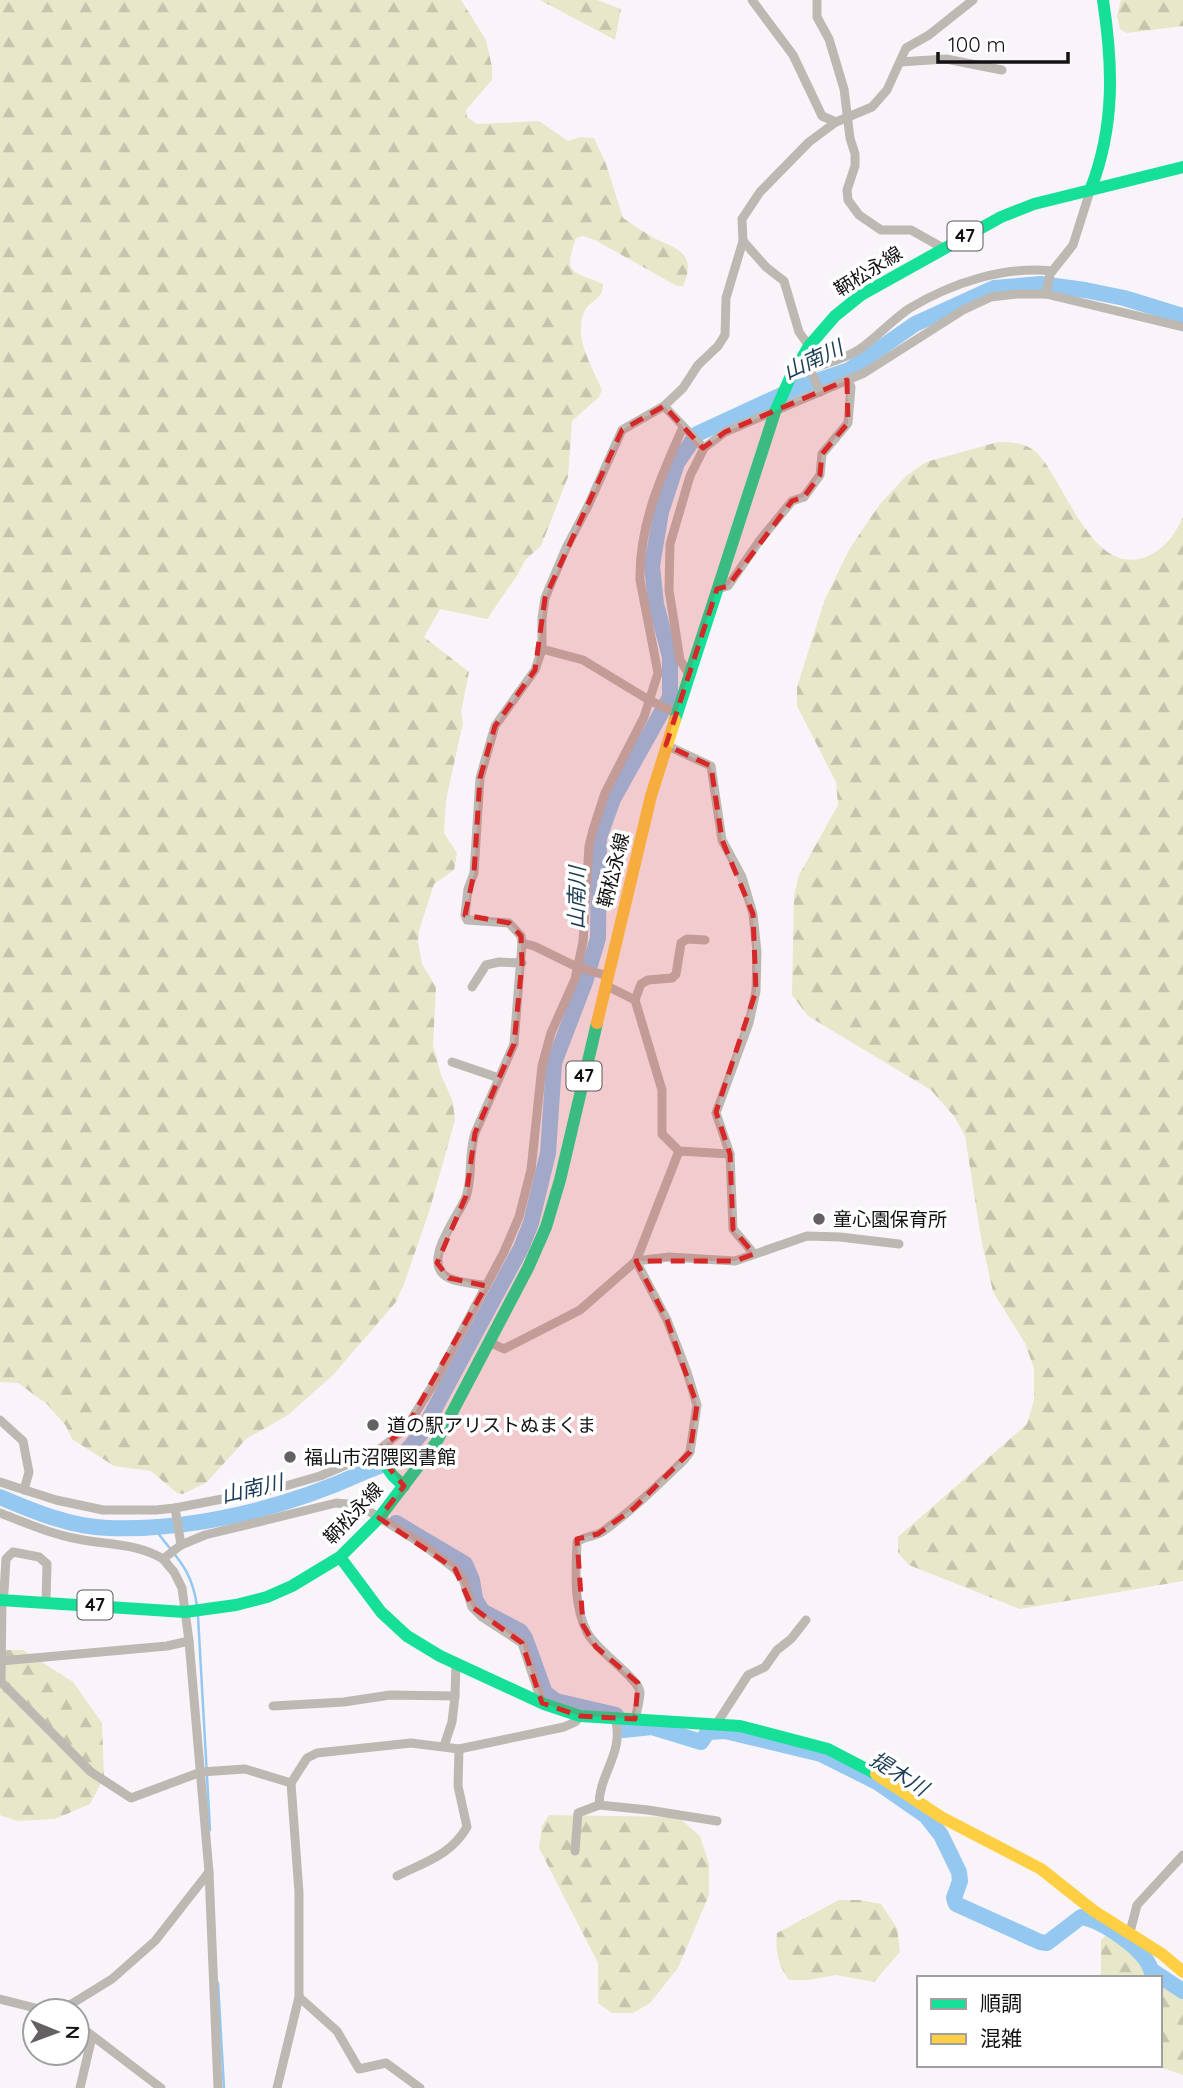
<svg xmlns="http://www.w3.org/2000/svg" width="1183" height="2088" font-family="Quicksand,'Noto Sans JP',sans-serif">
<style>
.forest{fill:url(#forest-firs)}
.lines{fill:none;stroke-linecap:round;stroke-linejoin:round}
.stream{stroke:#94c8f1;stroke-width:2.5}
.river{stroke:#94c8f1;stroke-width:16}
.street{stroke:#beb8b3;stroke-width:9}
.fast{stroke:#16e098;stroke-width:12}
.slow{stroke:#ffcf43;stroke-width:12}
.marked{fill:#d62828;fill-opacity:0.2;stroke:#d62828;stroke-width:5;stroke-dasharray:14 9;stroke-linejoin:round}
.poi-dot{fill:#646064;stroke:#fff;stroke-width:2.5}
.labels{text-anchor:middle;stroke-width:7;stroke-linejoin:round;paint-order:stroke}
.shield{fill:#fff;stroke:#5a585a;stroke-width:2}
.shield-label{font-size:18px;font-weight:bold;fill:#141114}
.street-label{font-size:19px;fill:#141114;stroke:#fff}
.poi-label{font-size:19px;fill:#141114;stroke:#fff;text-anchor:start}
.water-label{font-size:21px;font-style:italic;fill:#1c3d55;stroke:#fff}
</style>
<defs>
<pattern id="forest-firs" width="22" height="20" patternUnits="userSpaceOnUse" patternTransform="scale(1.75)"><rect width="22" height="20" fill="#e7e7ca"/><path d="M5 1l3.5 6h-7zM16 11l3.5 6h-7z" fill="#c5c5ad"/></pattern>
</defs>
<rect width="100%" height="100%" fill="#f9f4f9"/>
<g class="forest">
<path d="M0,0H461L486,40L492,67V80L466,110L467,117L477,124L539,121L568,141L581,137L594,138L606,164L623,218C632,224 642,231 652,237C676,249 698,252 683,286H677L595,240L583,236L576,238C563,275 571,270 603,284C604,299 591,300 585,310C572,336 592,366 602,390L599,397L572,421L568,477L541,546L525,560L518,574L487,619L440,609L424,637L469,672L461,712L463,723L446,800L444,833L457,853L454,870L434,884L419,931L418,941L422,964L436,987L433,1045L441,1075L453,1102L455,1120L429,1212L404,1284L396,1302L333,1375L288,1415L246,1439L207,1482L183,1494L177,1493L151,1471L114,1466L72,1439L66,1426L47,1404L18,1383L0,1382Z"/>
<path d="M540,0H597L621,9L615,40Z"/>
<path d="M1121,0H1183V26L1127,33L1120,29L1117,16Z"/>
<path d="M998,442C1012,442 1028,443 1038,454C1066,484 1093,580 1148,556C1165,548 1175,535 1183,517V1581L1020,1609L909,1565L898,1553V1537L1027,1424L1034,1400V1368L1025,1343L993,1292L981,1238L965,1136L954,1116L931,1090L808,1016L792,995L794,895L799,875L838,805L836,782L797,706V687L825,599L850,548L880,504L906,476L926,462Z"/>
<path d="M0,1650H23L73,1682L102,1723L104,1778L90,1804L55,1819L17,1821L0,1815Z"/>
<path d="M549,1815L678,1817L700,1836L709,1864V1895L678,1968L650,2003L633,2013H612L598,2003V1963L539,1848L542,1826Z"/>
<path d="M839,1900H860L881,1904L897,1928L900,1952L874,1982L836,1975L808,1980H789C778,1965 775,1951 777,1933Z"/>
<path d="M1111,1930L1183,1985V2075L1155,2065H1160V1978H1101V1940Z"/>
</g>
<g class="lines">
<g class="stream">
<path d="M153,1526C174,1557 191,1565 197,1606"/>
<path d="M198,1616L210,1830"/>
<path d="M218,1983L224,2088"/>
</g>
<g class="river">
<path d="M0,1497C33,1511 71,1527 108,1528C193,1531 285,1508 362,1473C374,1468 389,1463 401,1456C409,1450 416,1439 422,1432L521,1248L531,1223L548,1153L554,1063L585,982L598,938L599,838L613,799L670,697V657L656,604L652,566L661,512L677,463L697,434L799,387L849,370L915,324L994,288L1041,284L1085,290L1124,298L1183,316"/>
<path d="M396,1523L465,1564L472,1580L475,1599L482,1611L520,1631L525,1638L545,1693L556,1701L616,1715"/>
<path d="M624,1727L623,1730L652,1727L701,1742L708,1732L725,1731L821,1754L877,1782L926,1816L941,1835L959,1872L960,1881L954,1898L956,1904L1040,1942L1047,1943L1081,1917C1102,1920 1145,1949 1151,1970L1183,1991"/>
</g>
<g class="street">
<path d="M752,0L793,55L822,116L836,122"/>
<path d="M817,0V17L829,39L844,89L850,138L855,154V166L847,190L848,200L859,215L881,230H911L943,248"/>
<path d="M900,62L946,59L1002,70"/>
<path d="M743,241L766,267L784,281L799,332L809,346"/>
<path d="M1046,294L1050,274L1073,245L1091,188"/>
<path d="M820,392L810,369C827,363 845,359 860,349C877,337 892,320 910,308C952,283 1003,266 1052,271"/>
<path d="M664,406L704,448"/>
<path d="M717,589L728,586L760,540L792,501L804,497L820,475L822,454L848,423L851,387L847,380"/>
<path d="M542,649L583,660L649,700L676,713"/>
<path d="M689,674L680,660L669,590L670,544L690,476L704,448L725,432L864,373L963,310L991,297L1016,294H1046L1183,327"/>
<path d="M666,745L711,766L722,840L742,877L753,914L757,952L756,991L749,1023L716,1113L730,1154L733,1229L754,1254"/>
<path d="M608,976L577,967L534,946L522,943L521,936L509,923L467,920L465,915L468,889L474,873L480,778L495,726L535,670L542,649V618L545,598L566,548L588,506L622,430L664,406L683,388L698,365L718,346L725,335L726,298L743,241L742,219L760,192L809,142L836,122L872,107L887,90L906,48L929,35L973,0"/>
<path d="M605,985L635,1000L662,1090V1134L679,1151L730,1154"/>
<path d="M472,987L486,965L499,962L522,963"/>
<path d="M635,1000L641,984L648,980L672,978L676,974L681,943L687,939L705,940"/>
<path d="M452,1062L499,1078"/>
<path d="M486,1286C474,1283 459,1283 449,1278C419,1264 458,1217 466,1197C473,1177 468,1154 475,1133L514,1044L522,943"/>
<path d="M491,1343L504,1349L580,1310L636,1261L679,1151"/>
<path d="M0,1420L23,1441L29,1472L24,1490"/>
<path d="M0,1482L56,1500L103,1510H156L175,1508L275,1489L320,1476L376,1452L406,1428L436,1380L504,1252L519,1217L531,1170L542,1066L551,1033L575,979L583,942L589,846L593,830L605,793L644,717L658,673L640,580C639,525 661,476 683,427"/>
<path d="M175,1508L181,1545"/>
<path d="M0,1513C26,1523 51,1534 78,1539C107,1545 138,1543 163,1559L181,1545L205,1535L336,1503L359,1505L422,1544L455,1569L463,1579L472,1607L482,1617L522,1643L542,1703"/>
<path d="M163,1559L174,1572L182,1588L189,1641L209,1872L218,2088"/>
<path d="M46,1602L47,1564L39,1557L13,1552L6,1559L4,1592L2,1600L1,1682L91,1772L131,1798L201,1772L245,1769L291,1783L307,1758L317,1753L411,1743L459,1749L564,1727L575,1722L580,1716"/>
<path d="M1,1661L167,1646L189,1641"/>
<path d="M455,1696L456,1663"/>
<path d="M273,1706L344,1702L390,1695L455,1696L452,1722L444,1746"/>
<path d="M615,1718C625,1753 599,1773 599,1805L648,1810L717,1821"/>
<path d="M635,1719C637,1710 640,1700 640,1692C639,1678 596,1651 587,1632C573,1605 576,1571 577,1542C584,1536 594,1537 602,1532C632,1511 658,1485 684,1460L690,1452L697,1405L687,1372L667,1320L636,1261L669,1257L735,1261L807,1236L840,1237L899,1244"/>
<path d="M717,1723L748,1675L765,1667L777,1650L791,1639L806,1620"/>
<path d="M575,1851L578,1813L599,1805"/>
<path d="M397,1876C425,1862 451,1855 467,1827L458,1786L459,1749"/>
<path d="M1130,1932L1137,1905L1183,1855"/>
<path d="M299,1997L337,2031L359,2069L386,2063L420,2088"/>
<path d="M0,1999L47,2011"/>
<path d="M60,2011L112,1979L155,1941L209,1872"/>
<path d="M77,2024L161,2088"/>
<path d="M80,2088L92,2037"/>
<path d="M277,2088L299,1997V1893L291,1783"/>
</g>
<g class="fast">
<path d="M1091,188C1115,126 1113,65 1103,0"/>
<path d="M675,720L775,412L790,378L809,346L835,316L861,295L1001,217L1034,204L1183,167"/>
<path d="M376,1452L393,1476L404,1486"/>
<path d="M340,1557L381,1612L407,1636L440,1656L544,1704L580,1716L740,1726L828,1749L876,1774"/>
<path d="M0,1600L185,1612L236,1605L267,1597L292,1586L340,1557L379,1518L436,1443L528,1268L546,1227L560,1180L597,1023"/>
</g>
<g class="slow">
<path d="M597,1023L651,796L675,720"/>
<path d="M876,1774L941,1817L1041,1869L1094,1911L1162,1954L1183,1972"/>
</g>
</g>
<path class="marked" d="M847,380L848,423L822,454L820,475L804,497L792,501L728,586L717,589L666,745L711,766L722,840L753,914L756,991L716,1112L730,1154L733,1229L754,1254L735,1261H636L667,1320L697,1405L690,1452L634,1508L598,1534L577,1539L583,1625L596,1647L638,1683L635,1719L580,1716L542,1703L522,1643L472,1607L455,1569L379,1518L404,1486L376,1452L406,1428L486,1286L449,1278L437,1263L466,1196L475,1133L514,1044L522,963L521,936L509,923L465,915L474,873L480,778L495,726L535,670L545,598L622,430L664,406L703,448L725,432Z"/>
<g class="poi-dot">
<circle cx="819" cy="1219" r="7"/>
<circle cx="373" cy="1425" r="7"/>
<circle cx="290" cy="1457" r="7"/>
</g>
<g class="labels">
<g class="shield">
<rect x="947.5" y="221.5" width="35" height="29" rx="5"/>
<rect x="566.5" y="1061.5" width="35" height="29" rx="5"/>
<rect x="77.5" y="1590.5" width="35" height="29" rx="5"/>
</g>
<g class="shield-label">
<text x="965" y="242">47</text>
<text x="584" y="1082">47</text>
<text x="95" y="1611">47</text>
</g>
<g class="street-label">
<text transform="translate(868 271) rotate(-32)" y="7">鞆松永線</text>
<text transform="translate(613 870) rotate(-76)" y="7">鞆松永線</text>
<text transform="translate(353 1513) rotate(-47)" y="7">鞆松永線</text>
</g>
<g class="poi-label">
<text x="833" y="1226">童心園保育所</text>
<text x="387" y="1432">道の駅アリストぬまくま</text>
<text x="304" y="1464">福山市沼隈図書館</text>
</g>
<g class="water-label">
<text transform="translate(813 360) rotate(-25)" y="7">山南川</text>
<text transform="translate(577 898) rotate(-89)" y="7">山南川</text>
<text transform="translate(252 1489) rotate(-13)" y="7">山南川</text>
<text transform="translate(899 1774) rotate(32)" y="7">提木川</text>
</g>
</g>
<rect x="917" y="1976" width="245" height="91" fill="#ffffff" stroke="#a1a0a1" stroke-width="2"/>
<rect x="931" y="1999" width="35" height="10" fill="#16e098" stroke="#a1a0a1" stroke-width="2"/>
<text x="980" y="2011" font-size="21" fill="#141114">順調</text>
<rect x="931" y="2034" width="35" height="10" fill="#ffcf43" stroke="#a1a0a1" stroke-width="2"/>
<text x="980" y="2046" font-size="21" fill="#141114">混雑</text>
<g transform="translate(56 2032) rotate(91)"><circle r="33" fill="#ffffff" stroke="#a1a0a1" stroke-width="2"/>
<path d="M0-5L12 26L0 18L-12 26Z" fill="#646064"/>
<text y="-10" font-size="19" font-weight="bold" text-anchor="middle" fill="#141114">N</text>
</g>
<path d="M938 52v10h130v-10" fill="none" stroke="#141114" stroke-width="3.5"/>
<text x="948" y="52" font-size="21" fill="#141114" stroke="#ffffff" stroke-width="5" paint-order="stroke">100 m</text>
</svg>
